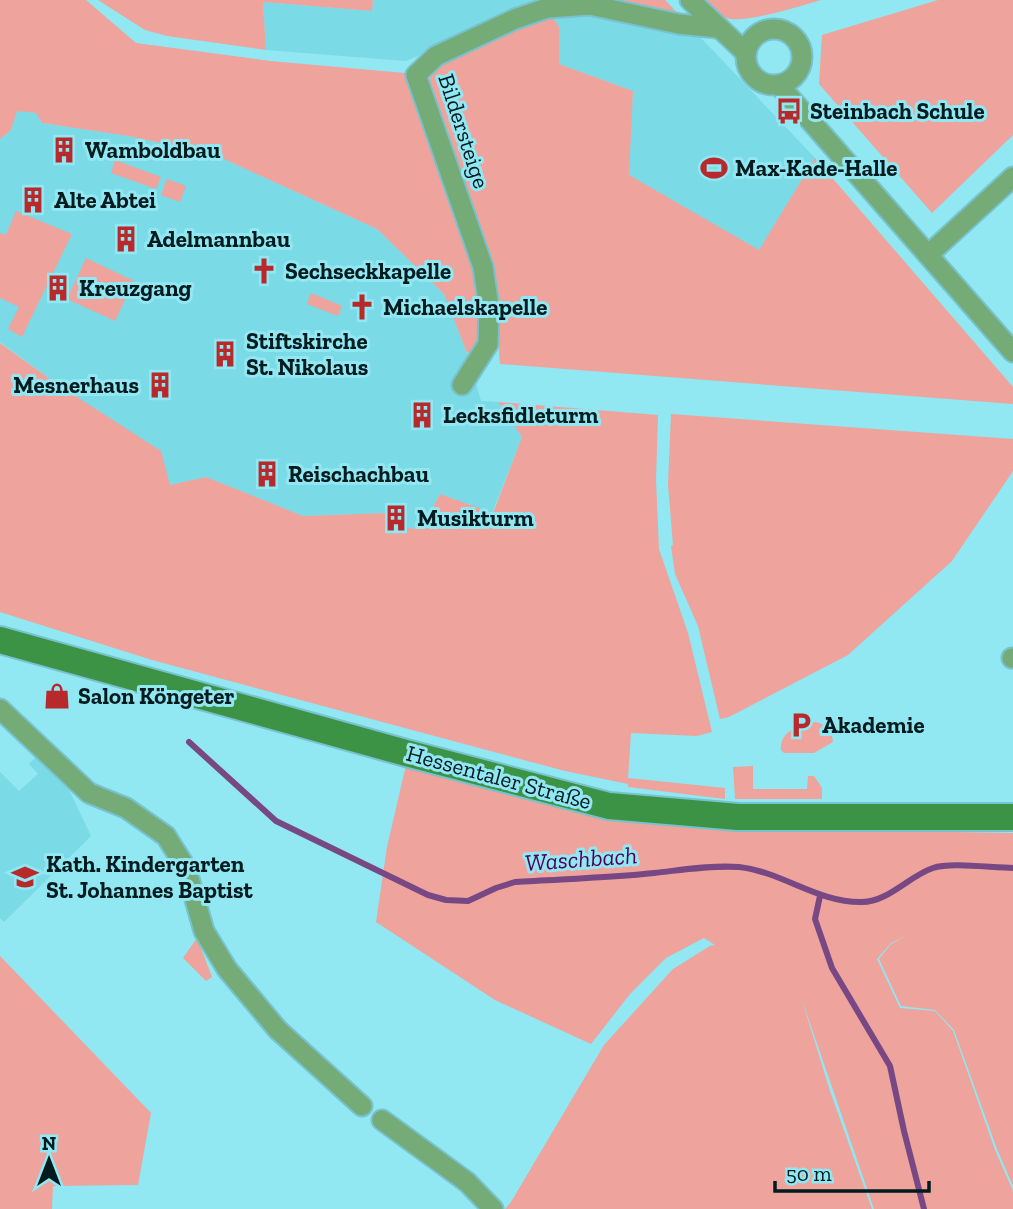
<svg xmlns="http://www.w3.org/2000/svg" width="1013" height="1209" font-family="'Zilla Slab',serif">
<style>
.built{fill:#7adae6}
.green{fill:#eea39c}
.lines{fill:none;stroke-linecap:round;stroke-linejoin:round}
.stream{stroke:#774883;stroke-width:6}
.street-casing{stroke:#77c2cc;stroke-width:23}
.secondary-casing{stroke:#77c2cc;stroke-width:30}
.street{stroke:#75ab77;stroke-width:19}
.secondary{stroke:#3c9345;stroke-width:26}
.labels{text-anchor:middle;stroke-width:6;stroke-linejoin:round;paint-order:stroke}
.poi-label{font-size:23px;font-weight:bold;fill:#011b1e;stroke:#91e7f2;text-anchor:start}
.street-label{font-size:23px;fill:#011b1e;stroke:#91e7f2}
.water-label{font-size:24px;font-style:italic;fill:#500054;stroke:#91e7f2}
</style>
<rect width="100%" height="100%" fill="#91e7f2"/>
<g class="built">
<path d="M373,0H665L815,158L759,251L628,175L633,91L559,64V27L543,5L406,61L266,50L263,2L372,11Z"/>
<path d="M16,110L36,113L42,123L128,136L213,154L377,229L444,294L467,353L481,401L498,402L522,437L492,513L440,494L421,529L395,527L387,522L386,513L303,516L206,477L170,485L60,386L0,342V139L11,130Z"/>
<path d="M38,755L69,790L91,836L4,922L0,918V772L19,791L38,774L29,764Z"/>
</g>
<g class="green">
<path d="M0,0H86L136,43L270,61L405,73L438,157L475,269L480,309L481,348L467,353L444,294L377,229L213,154L128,136L42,123L36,113L17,111L11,130L0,139Z"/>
<path d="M98,0H373L372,11L263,2L266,50L167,36L145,30Z"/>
<path d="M600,0H665L678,14L674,16Z"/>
<path d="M705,0H821C801,6 744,24 726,18C718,15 711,6 705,0Z"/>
<path d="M938,0H1013V135L932,213L819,84L822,35Z"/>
<path d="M550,13L559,27V64L633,91L629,175L759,250L815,158L1013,387V404L500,364L496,315L426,88L436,65Z"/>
<path d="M115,160L161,177L156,189L111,173Z"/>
<path d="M167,179L186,186L180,202L161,195Z"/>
<path d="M16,211L72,234L22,337L8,329L19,307L0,298V233L6,235Z"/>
<path d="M86,258L134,281L115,321L67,299Z"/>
<path d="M311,293L342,306L338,316L307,304Z"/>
<path d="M0,343L60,386L161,451L170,485L206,477L303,516L387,513V522L395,527L421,529L440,494L493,513L522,437L498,402L658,415L656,480L659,549L688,633L712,732L697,736L631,733L628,778L725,788V799L628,787V784L565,771L152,660L0,612Z"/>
<path d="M671,414L1013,439V471L952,561L848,655L729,717L720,719L698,626L675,574L671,546L673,545L668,484Z"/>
<path d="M816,722C829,726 831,729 833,742L814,753H784L781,750C779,731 800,725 816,722Z"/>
<path d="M406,765L485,783L584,814L691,823L827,830L1013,833V1186L997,1149L954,1030L935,1010L901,1006L879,959L891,944L908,935L891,943L877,959L900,1008L935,1011L953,1031L995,1150L1013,1191V1209H874L801,997L830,1091L872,1209H505L511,1202L604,1045L673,969L710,946L715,945L704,938L666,958L630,994L591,1044L495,1000L376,922L387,847Z"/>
<path d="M753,766V789H807L808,776H814L822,788V799H735L733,767Z"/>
<path d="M197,938L212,977L206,981L183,958Z"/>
<path d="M0,956L151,1113L138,1185L53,1186L52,1209H0Z"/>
</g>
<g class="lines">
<g class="stream">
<path d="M189,742L276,821L428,895L446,900L468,901L496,888L515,882C561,879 608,878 654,873C682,870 711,865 739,867C783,872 818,903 862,902C888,902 909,876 933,868C950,862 993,868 1013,868"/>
<path d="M820,896L815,919L832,968L890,1066L904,1131L924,1209"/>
</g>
<g class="street-casing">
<g id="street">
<path d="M690,0L746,53"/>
<circle cx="774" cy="57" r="28"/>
<path d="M779,85L1013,352"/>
<path d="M928,255L1013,177"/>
<path d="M462,385L488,344L489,307L483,267L416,75L436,56L515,19L547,8L590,5L679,24L718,28"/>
<path d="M1012,658H1013"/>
<path d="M0,709L89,793L126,808L166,836L186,868L204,931L227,969L278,1030L362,1106"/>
<path d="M382,1120L467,1182L493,1209"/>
</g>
</g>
<g class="secondary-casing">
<path id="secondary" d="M0,640L406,753L609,806L738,817H1013"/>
</g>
<use href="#street" class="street"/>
<use href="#secondary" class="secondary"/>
</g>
<defs>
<g id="bus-bare" transform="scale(2.1)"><path d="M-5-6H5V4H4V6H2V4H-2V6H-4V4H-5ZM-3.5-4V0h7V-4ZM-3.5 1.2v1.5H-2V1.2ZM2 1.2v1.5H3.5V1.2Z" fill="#b8292b" stroke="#91e7f2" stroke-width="2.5" paint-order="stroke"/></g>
<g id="building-bare" transform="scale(2.1)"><path d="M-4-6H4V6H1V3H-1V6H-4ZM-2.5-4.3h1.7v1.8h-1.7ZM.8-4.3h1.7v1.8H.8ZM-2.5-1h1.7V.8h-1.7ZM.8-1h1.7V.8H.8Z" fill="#b8292b" stroke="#91e7f2" stroke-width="2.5" paint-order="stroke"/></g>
<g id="stadium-bare" transform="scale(2.1)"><path d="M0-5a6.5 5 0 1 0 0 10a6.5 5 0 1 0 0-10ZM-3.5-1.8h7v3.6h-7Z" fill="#b8292b" stroke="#91e7f2" stroke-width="2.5" paint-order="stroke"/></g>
<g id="church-bare" transform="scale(2.1)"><path d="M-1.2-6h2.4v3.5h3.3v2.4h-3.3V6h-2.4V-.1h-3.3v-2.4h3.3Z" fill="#b8292b" stroke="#91e7f2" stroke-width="2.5" paint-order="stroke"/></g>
<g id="shop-bare" transform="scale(2.1)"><path d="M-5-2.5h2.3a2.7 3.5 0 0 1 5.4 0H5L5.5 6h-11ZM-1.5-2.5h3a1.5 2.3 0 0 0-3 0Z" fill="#b8292b" stroke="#91e7f2" stroke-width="2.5" paint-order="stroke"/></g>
<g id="parking-bare" transform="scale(2.1)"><path d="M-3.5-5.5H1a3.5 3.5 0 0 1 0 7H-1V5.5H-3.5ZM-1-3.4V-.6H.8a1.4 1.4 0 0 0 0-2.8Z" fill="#b8292b" stroke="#91e7f2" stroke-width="2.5" paint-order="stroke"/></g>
<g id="school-bare" transform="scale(2.1)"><path d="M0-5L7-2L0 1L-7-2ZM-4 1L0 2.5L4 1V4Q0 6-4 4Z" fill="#b8292b" stroke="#91e7f2" stroke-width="2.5" paint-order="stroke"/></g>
</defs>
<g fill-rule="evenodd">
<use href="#bus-bare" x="789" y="111"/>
<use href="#building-bare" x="64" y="150"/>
<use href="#stadium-bare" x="714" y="168"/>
<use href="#building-bare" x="33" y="200"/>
<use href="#building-bare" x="126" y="239"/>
<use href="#church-bare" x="264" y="271"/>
<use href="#building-bare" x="58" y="288"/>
<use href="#church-bare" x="362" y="307"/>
<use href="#building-bare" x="225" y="354"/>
<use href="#building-bare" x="160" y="385"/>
<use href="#building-bare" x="422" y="415"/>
<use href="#building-bare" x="267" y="474"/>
<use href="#building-bare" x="396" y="518"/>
<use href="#shop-bare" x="57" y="696"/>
<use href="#parking-bare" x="801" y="725"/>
<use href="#school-bare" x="25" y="877"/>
</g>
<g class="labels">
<g class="poi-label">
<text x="810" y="119">Steinbach Schule</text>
<text x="85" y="158">Wamboldbau</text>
<text x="735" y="176">Max-Kade-Halle</text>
<text x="54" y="208">Alte Abtei</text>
<text x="147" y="247">Adelmannbau</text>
<text x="285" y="279">Sechseckkapelle</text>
<text x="79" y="296">Kreuzgang</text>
<text x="383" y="315">Michaelskapelle</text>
<text x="246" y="349">Stiftskirche<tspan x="246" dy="26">St. Nikolaus</tspan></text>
<text x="139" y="393" text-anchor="end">Mesnerhaus</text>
<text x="443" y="423">Lecksfidleturm</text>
<text x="288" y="482">Reischachbau</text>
<text x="417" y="526">Musikturm</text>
<text x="78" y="704">Salon Köngeter</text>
<text x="822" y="733">Akademie</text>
<text x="46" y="872">Kath. Kindergarten<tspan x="46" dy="26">St. Johannes Baptist</tspan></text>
</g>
<g class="street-label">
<text transform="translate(464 131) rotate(72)" y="8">Bildersteige</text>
<text transform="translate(499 777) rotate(15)" y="8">Hessentaler Straße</text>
</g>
<g class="water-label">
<text transform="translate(581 859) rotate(-4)" y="8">Waschbach</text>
</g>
</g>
<g transform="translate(49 1160)" stroke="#91e7f2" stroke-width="5" paint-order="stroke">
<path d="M0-5L12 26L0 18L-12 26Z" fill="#011b1e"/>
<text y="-10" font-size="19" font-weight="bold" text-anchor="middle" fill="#011b1e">N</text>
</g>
<path d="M775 1181v10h154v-10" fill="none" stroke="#011b1e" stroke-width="3.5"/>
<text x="786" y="1181" font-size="21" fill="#011b1e" stroke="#91e7f2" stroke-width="5" paint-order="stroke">50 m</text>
</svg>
